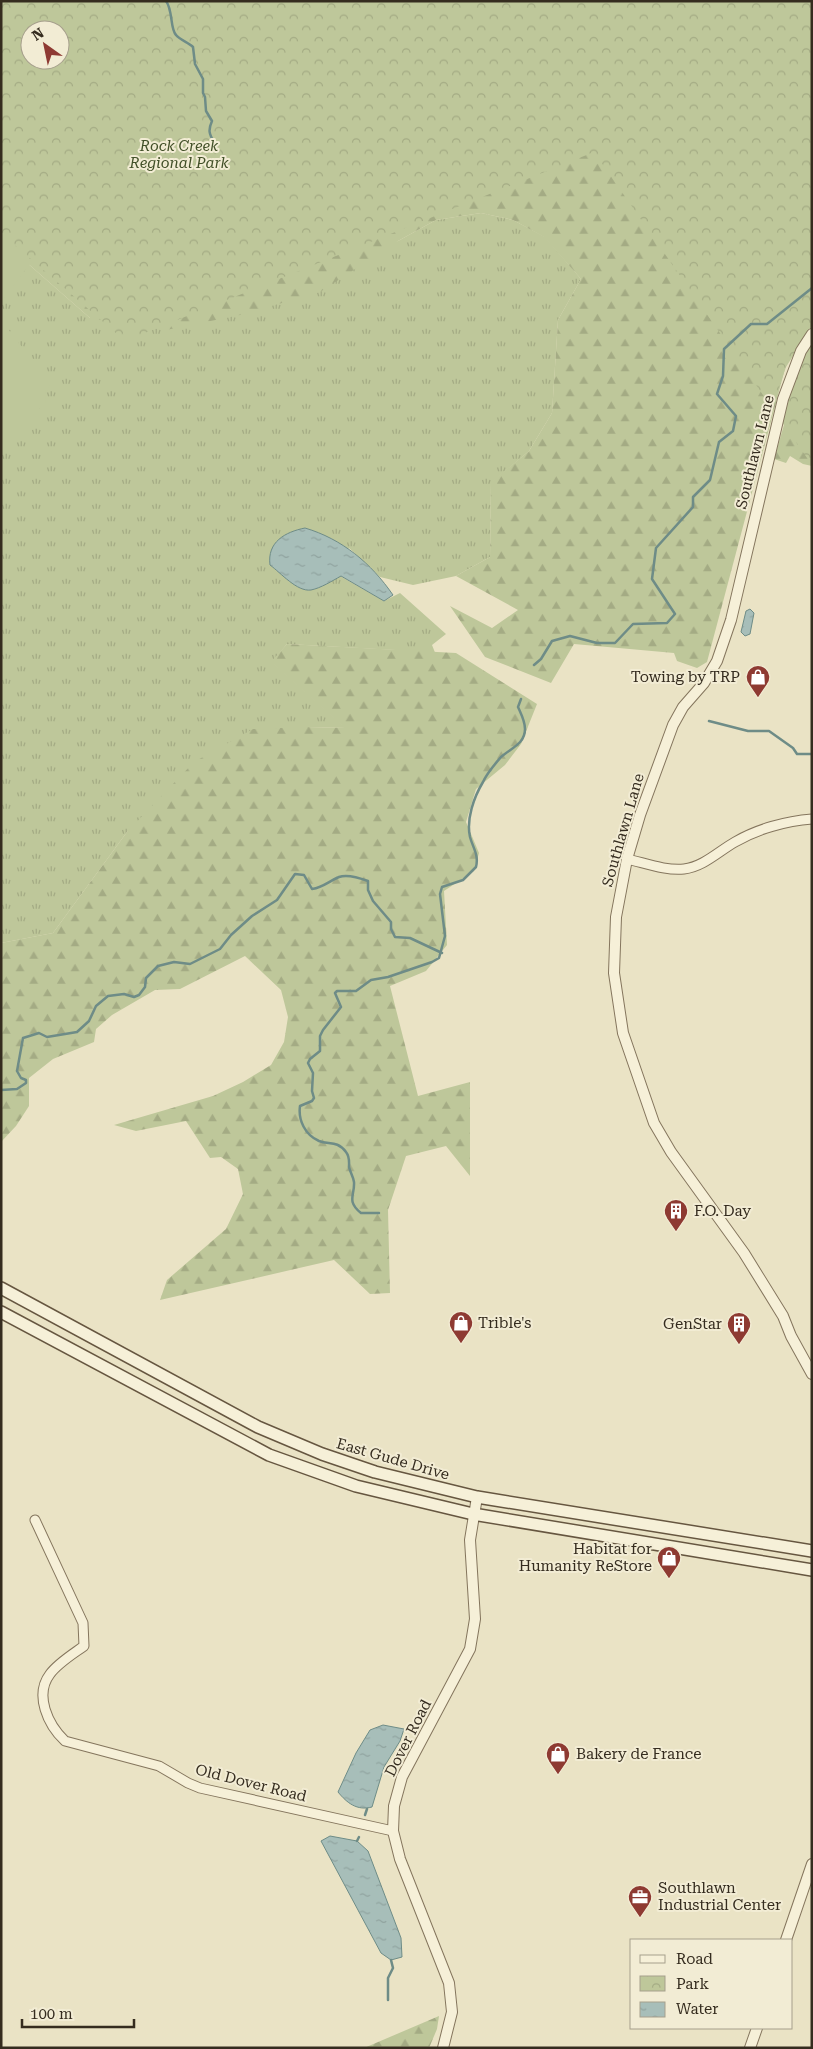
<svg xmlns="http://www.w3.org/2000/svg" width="813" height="2049" font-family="'Roboto Serif',serif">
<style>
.grass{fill:url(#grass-tufts)}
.forest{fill:url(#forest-firs);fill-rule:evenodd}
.park{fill:url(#park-crowns);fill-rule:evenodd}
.pitch{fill:#bec79a}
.water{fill:url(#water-ripples);stroke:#6e8c87}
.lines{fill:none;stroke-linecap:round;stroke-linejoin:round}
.stream{stroke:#6e8c87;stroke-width:2.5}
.minor-casing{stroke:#84755d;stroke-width:11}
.tertiary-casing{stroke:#84755d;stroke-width:12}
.secondary-casing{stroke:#665640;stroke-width:14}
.minor{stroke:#f6f0d8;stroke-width:9}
.tertiary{stroke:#f6f0d8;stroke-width:10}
.secondary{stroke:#f6f0d8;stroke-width:11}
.labels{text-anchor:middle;stroke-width:4;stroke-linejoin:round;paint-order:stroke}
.park-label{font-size:15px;font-style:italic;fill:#425028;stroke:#f2ecd4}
.street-label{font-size:15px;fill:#352c1f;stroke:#f2ecd4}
.poi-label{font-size:15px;fill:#352c1f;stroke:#f2ecd4;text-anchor:start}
</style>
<defs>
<pattern id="grass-tufts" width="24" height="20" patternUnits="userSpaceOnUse" patternTransform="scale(1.25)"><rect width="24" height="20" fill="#bec79a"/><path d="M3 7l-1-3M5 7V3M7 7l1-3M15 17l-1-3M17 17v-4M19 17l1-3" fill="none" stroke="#a4ab84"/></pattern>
<pattern id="forest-firs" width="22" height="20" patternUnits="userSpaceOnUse" patternTransform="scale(1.25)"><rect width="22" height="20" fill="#bec79a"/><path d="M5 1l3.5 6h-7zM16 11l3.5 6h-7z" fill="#a4ab84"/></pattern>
<pattern id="park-crowns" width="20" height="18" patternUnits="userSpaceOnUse" patternTransform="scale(1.25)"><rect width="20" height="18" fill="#bec79a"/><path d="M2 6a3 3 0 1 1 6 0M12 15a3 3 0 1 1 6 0" fill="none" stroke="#a4ab84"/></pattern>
<pattern id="water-ripples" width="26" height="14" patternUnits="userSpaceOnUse" patternTransform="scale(1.25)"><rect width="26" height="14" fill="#a7beb9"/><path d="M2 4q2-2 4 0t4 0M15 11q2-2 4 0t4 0" fill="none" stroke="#90a39f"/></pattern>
</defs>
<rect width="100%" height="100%" fill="#eae3c5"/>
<path class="grass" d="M481,213L513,220L545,237L581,279L558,320L552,413L529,451L491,483L490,557L456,576L413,585L380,577L349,548L312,590L340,576L384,601L400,593L446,634L432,645L440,665L413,662L395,650L287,644L272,662L346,728L307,727L127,832L53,933L1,943V240L90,318L398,241L436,220Z"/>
<g class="forest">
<path d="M1,1H812L791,346L707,662L697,668L677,661L674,653L574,644L551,683L485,657L450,606L492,628L518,610L456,576L490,557L491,482L529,451L552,413L558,320L581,279L544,237L513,220L481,213L436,220L398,241L320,292L240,315L166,330L90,318L1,240ZM30,30H60V60H30Z"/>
<path d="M812,351V466L803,464L790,456L786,463L774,459L801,367Z"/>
<path d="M287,644L456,653L537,704L521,744L505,765L476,789L466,822L479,853L474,871L444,891L447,945L426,971L390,986L418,1096L470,1082V1176L446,1146L406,1156L388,1210L390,1293L370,1294L334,1260L160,1300L167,1280L226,1229L243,1194L238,1169L221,1157L210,1158L186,1121L136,1131L114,1125L213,1096L243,1082L271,1065L284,1042L288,1017L281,990L245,956L180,989L155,990L112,1015L96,1029L94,1042L53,1059L29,1078V1106L16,1126L1,1142V943L53,933L127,832L194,762L253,729L307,727L345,728L271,662Z"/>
<path d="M439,2016L437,2029L429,2048H364Z"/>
</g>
<g class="park">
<path d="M1,1H812V326L786,367L772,408L594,152L125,341L1,233ZM30,30H60V60H30Z"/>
<path d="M812,338V465L779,418L790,386Z"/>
</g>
<g class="pitch">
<path d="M1,238L30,264L1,302Z"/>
<path d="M1,320L50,383L48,390L45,391L46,403L10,436H1Z"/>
</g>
<g class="water">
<path d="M305,528C342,539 371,563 393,595L384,601L341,576C332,581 321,588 311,590C297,592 281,573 270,565C267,542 285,532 305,528Z"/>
<path d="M750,609L754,613L750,634L745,636L741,632L746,611Z"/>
<path d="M383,1725L404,1729L400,1741L384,1767L372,1807C357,1811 347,1803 338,1792L356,1753L370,1730Z"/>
<path d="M330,1836L357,1841L368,1851L401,1938L402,1957L391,1960L381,1953L321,1841Z"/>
</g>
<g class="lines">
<g class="stream">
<path d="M166,1C173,10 170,29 176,35C180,40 188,42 193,47L195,64L203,79V93L205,97L206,111L212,121C208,130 209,134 214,142"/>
<path d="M534,665L541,659L552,641L570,636L597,643H615L633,624L667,623L675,614L652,579L656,548L693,507V497L710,480L719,442L733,431L736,416L717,394L723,376L724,349L751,324H767L812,288"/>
<path d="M709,721L748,731H769L793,748L797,754H812"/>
<path d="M1,1090L17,1089L26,1083V1080L21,1078L17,1071L23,1038L39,1033L47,1037L77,1032L89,1021L96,1006L108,996L124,994L134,997L139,995L145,987L146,978L158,966L174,962L190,964L220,949L231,935L252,916L277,900L295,874L304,875L312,889C324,887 329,881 339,877C347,874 360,878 368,881V890L373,901L391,922V929L395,937L410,938L442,953"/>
<path d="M379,1213H361C346,1201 355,1195 354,1182C353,1176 350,1172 349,1167C349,1162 350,1157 346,1152C337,1140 329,1145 319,1141C305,1135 298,1120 300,1106L312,1101L314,1098L312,1091L313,1073L308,1063L310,1059L320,1051V1036L323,1030L341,1007L335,993L337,991H356L371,980L388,977L432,962L439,958L445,936L440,894L442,887L463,880L476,867C479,855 473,848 470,837C466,819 474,797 483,782C487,773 495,764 501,757C511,748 525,744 525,729C525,721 521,714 518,707L521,699"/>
<path d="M365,1815L367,1809"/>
<path d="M357,1841L359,1837"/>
<path d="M388,2000V1978L393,1968L391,1960"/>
</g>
<g class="minor-casing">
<g id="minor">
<path d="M627,859C645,863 666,871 684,869C703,867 719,851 735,842C757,829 786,821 812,819"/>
<path d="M35,1520L83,1623L84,1646C73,1654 58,1663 50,1674C34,1695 48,1725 65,1741L159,1766L188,1783L200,1788L393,1831"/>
</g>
</g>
<g class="tertiary-casing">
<g id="tertiary">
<path d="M812,334L801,351L783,399L731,620L717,661L704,683L683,707L673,725L640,815L627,859L616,917L614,973L623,1033L654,1123L671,1152L744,1253L783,1316L791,1336L812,1374"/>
<path d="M786,1940L812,1864"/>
<path d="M443,2048L452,2012L449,1983L400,1859L393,1831L394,1806L402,1777L470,1649L475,1619L470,1540L477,1497"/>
<path d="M750,2048L757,2028"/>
</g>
</g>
<g class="secondary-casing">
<g id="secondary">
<path d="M1,1288L258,1427L322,1454L375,1472L477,1497L812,1551"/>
<path d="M1,1312L269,1455L356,1486L473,1514L812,1570"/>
</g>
</g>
<use href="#minor" class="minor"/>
<use href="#tertiary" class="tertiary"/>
<use href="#secondary" class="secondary"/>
</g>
<defs>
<g id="shop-pin" transform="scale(1.25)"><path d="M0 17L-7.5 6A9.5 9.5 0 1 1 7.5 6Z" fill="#8e3a32" stroke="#f2ecd4"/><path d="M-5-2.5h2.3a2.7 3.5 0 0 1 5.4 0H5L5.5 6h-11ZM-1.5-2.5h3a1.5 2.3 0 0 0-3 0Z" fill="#fff"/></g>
<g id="building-pin" transform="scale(1.25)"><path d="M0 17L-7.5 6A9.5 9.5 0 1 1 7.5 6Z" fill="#8e3a32" stroke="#f2ecd4"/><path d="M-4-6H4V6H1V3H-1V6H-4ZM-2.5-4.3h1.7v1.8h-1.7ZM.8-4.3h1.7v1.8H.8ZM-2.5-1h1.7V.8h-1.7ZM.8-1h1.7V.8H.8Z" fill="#fff"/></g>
<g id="office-pin" transform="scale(1.25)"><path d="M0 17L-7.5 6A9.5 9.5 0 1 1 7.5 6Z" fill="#8e3a32" stroke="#f2ecd4"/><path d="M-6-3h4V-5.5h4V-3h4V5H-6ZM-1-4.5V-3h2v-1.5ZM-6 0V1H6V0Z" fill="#fff"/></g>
</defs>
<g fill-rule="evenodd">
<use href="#shop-pin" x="758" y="677"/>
<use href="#building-pin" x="676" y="1211"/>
<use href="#shop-pin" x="461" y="1323"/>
<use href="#building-pin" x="739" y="1324"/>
<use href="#shop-pin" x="669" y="1558"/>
<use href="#shop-pin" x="558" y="1754"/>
<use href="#office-pin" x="640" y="1897"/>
</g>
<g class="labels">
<g class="park-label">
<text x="179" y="151">Rock Creek<tspan x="179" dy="17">Regional Park</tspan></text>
</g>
<g class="street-label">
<text transform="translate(755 452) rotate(-76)" y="5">Southlawn Lane</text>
<text transform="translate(623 830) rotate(-74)" y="5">Southlawn Lane</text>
<text transform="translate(393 1459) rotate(16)" y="5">East Gude Drive</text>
<text transform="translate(408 1738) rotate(-63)" y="5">Dover Road</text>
<text transform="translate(251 1783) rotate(14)" y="5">Old Dover Road</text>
</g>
<g class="poi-label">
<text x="740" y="682" text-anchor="end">Towing by TRP</text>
<text x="694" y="1216">F.O. Day</text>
<text x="478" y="1328">Trible's</text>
<text x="722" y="1329" text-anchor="end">GenStar</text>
<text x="652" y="1554" text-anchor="end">Habitat for<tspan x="652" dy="17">Humanity ReStore</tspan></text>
<text x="576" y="1759">Bakery de France</text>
<text x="658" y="1893">Southlawn<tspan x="658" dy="17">Industrial Center</tspan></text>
</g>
</g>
<rect width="813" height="2049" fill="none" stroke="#352c1f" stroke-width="5"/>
<rect x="630" y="1939" width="162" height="90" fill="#f2ecd4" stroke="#a69f8c"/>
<rect x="640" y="1955" width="25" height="8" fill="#f6f0d8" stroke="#a69f8c"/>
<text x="676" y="1964" font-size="15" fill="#352c1f">Road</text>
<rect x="640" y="1976" width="25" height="15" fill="url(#park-crowns)" stroke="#a69f8c"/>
<text x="676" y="1989" font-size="15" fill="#352c1f">Park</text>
<rect x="640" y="2002" width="25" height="15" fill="url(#water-ripples)" stroke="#a69f8c"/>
<text x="676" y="2014" font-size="15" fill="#352c1f">Water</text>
<g transform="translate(45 45) rotate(327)"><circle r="24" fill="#f2ecd4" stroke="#a69f8c"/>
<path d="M0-4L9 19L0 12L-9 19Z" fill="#8e3a32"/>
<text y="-8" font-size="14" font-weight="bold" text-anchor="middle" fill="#352c1f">N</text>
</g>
<path d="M22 2019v8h112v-8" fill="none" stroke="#352c1f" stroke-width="2.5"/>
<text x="30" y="2019" font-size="15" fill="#352c1f" stroke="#f2ecd4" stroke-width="4" paint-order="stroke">100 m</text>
</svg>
